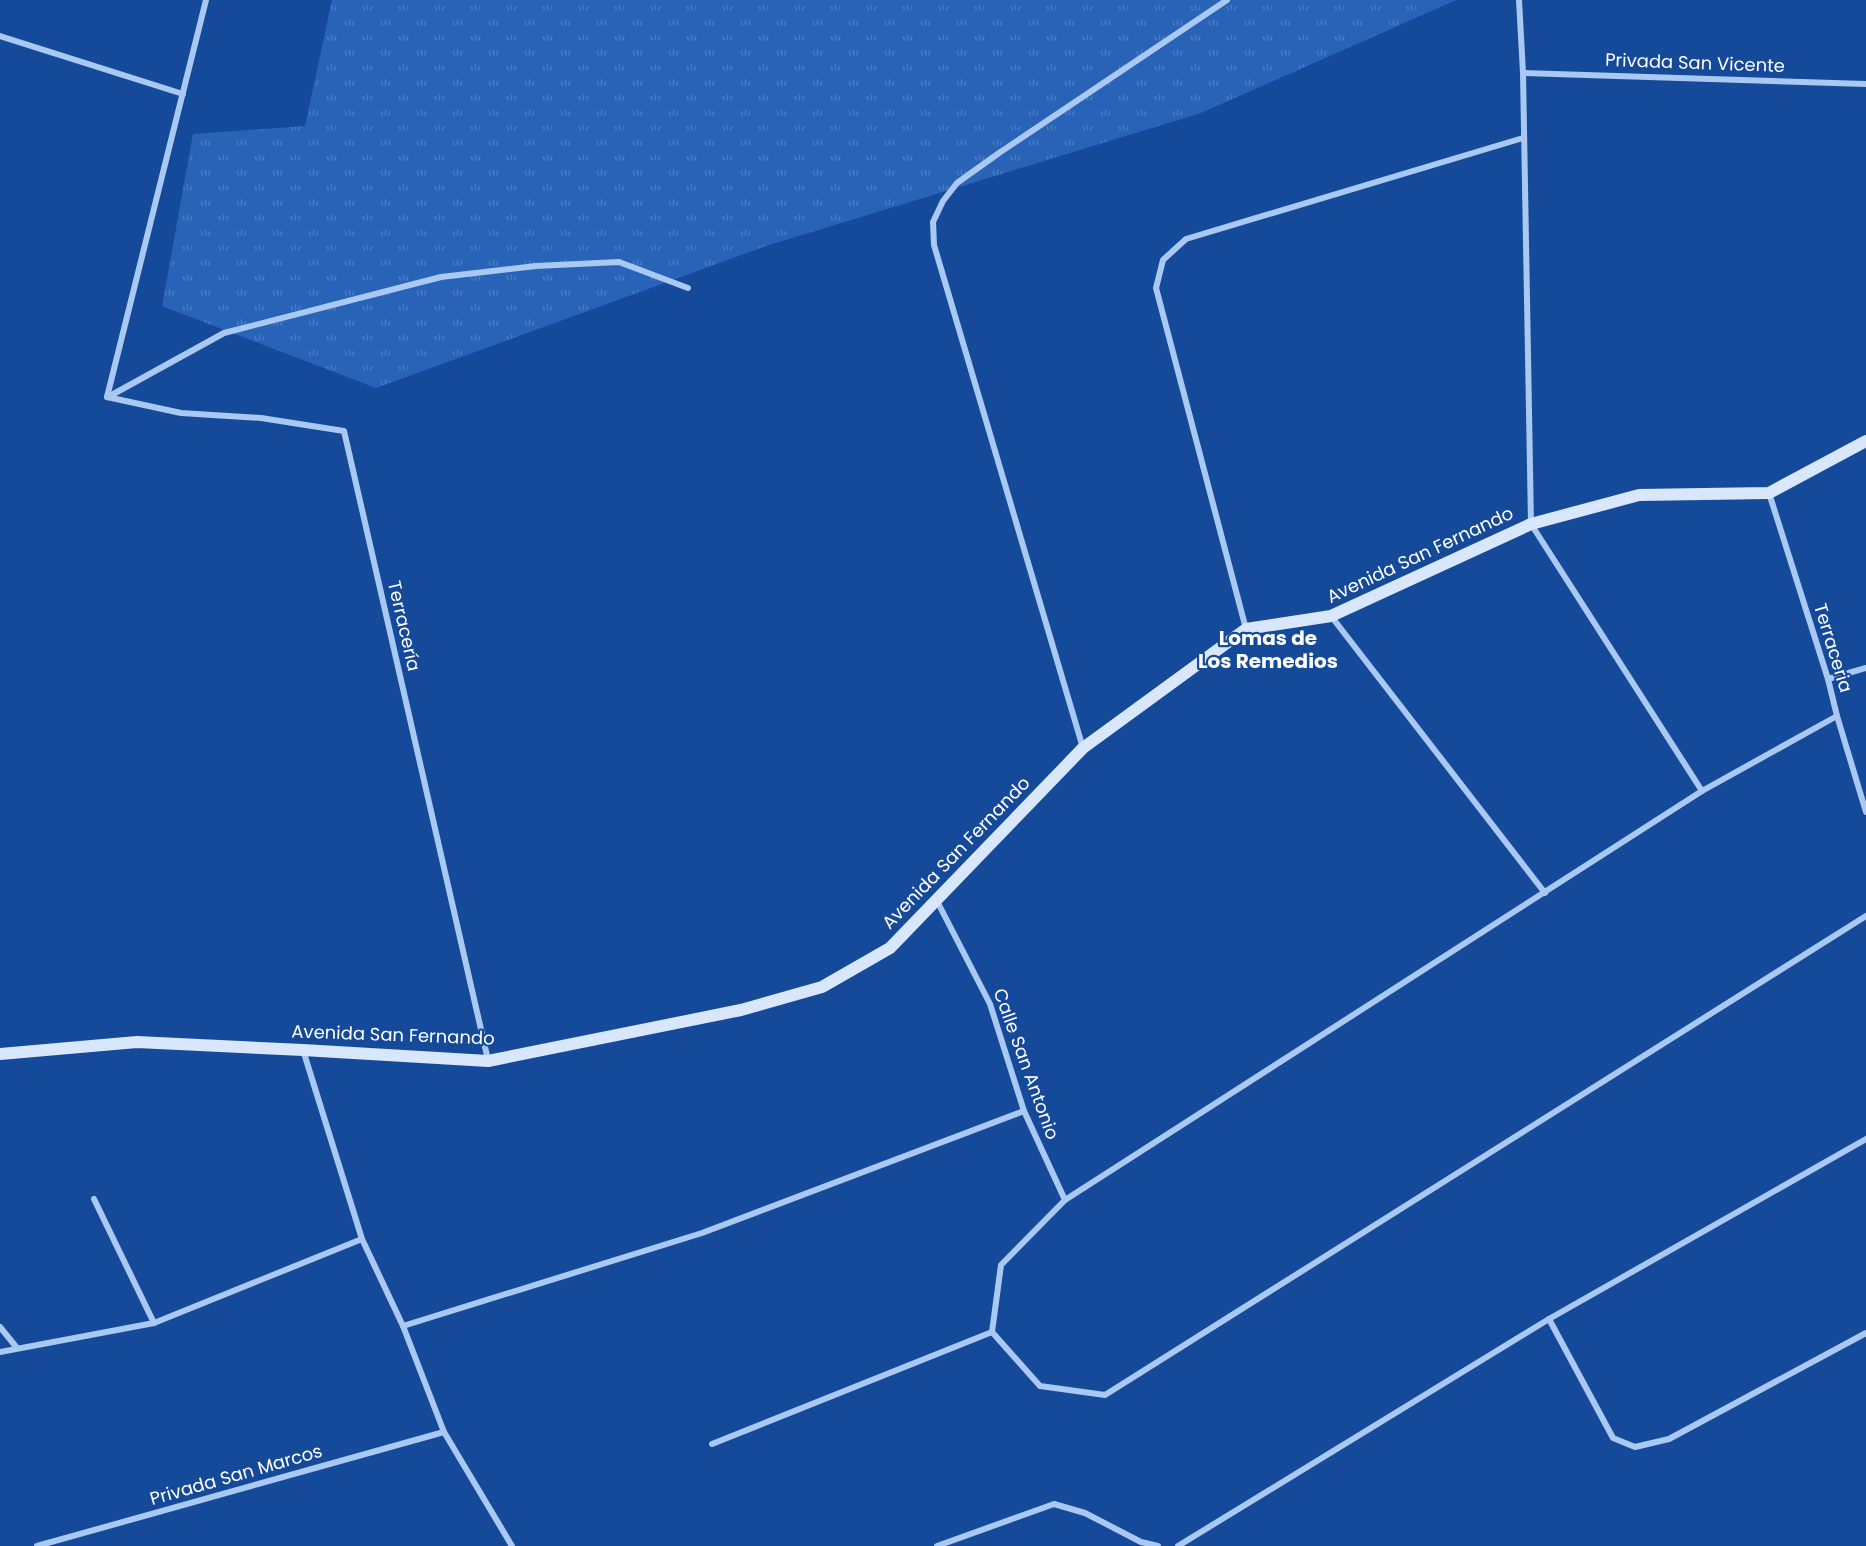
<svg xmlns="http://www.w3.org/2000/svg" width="1866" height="1546" font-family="Poppins,sans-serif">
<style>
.grass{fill:url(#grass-tufts)}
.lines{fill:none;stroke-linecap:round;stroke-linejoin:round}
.street{stroke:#a9c8f2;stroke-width:6}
.secondary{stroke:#d9e7fc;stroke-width:12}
.labels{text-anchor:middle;stroke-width:4.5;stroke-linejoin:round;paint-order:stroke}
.street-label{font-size:18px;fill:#fff;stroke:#154a9a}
.neighbourhood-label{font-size:20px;font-weight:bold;fill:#fff;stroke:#154a9a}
</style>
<defs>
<pattern id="grass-tufts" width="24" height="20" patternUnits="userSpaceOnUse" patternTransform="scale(1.5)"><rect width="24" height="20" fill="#2963b7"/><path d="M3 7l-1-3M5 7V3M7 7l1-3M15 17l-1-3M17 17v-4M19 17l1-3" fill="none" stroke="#497ac2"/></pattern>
</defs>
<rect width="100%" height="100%" fill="#154a9a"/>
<path class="grass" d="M332,0H1456L1201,113L766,246L376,388L162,306L193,134L305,126Z"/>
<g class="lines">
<g class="street">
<path d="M1519,0L1523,73L1531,524L1702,791"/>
<path d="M0,36L183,94"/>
<path d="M1523,73L1866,84"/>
<path d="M107,397L181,413L261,418L344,431L488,1060"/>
<path d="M107,397L206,0"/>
<path d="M108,397L224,333L441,277L536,266L619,262L688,288"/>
<path d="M1769,493L1828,679L1837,716L1866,812"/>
<path d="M1331,616L1545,893"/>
<path d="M1246,629L1156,288L1163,260L1186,239L1523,138"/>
<path d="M1828,679L1866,668"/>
<path d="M1837,716L1702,791L1065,1200L1001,1265L992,1332L1040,1386L1105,1395L1866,916"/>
<path d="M1083,748L934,245L933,222L943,201L957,183L999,153L1227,0"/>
<path d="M937,901L990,1004L1024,1111L1065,1200"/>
<path d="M303,1050L362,1239L403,1326L444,1432L512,1546"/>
<path d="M94,1199L154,1323"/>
<path d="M1549,1319L1613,1438L1635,1447L1669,1439L1866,1333"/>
<path d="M403,1326L702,1233L1024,1111"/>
<path d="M0,1327L17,1348"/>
<path d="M0,1352L154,1323L362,1239"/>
<path d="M712,1444L992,1332"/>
<path d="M37,1546L444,1432"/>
<path d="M937,1546L1054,1504L1085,1513L1141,1542L1158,1546"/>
<path d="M1178,1546L1549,1319L1866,1139"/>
</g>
<path class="secondary" d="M0,1054L137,1042L303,1050L488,1061L741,1010L822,987L890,948L1083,748L1246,629L1331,616L1531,524L1639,495L1769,493L1866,441"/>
</g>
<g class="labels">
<g class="street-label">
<text transform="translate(1695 63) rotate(2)" y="6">Privada San Vicente</text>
<text transform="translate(1420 555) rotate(-25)" y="6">Avenida San Fernando</text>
<text transform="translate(404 626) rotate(77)" y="6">Terracería</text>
<text transform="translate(1833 648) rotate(73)" y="6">Terraceria</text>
<text transform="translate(956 853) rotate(-46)" y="6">Avenida San Fernando</text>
<text transform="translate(393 1035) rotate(2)" y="6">Avenida San Fernando</text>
<text transform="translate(1026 1064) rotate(70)" y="6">Calle San Antonio</text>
<text transform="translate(236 1475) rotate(-16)" y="6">Privada San Marcos</text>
</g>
<g class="neighbourhood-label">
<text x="1268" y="645">Lomas de<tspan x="1268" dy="23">Los Remedios</tspan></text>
</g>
</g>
</svg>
